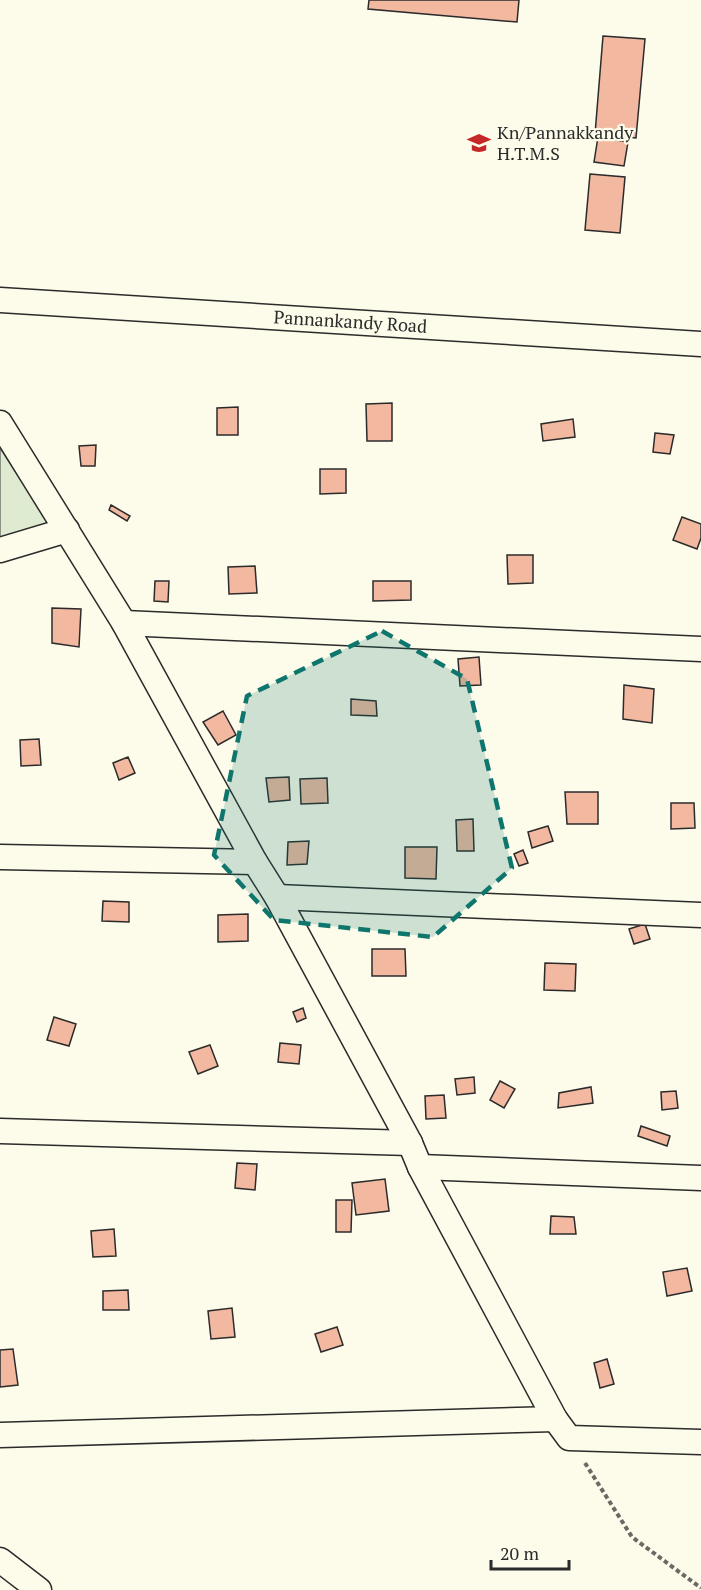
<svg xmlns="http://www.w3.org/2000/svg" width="701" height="1590" font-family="'PT Serif',serif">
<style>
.green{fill:#deebd1;stroke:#74746e;stroke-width:1.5}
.building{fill:#f2b8a0;stroke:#2b2b2b;stroke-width:1.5}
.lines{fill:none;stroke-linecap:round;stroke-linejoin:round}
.minor-casing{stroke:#2b2b2b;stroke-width:27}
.path{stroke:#6a6964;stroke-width:4;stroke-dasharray:4.5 3;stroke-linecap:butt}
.minor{stroke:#fdfbea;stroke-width:24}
.marked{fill:#0f766e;fill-opacity:0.2;stroke:#0f766e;stroke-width:4.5;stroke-dasharray:12 8;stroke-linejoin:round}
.labels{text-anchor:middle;stroke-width:4.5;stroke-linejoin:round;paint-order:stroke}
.poi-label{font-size:18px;fill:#2b2b2b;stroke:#fdfbea;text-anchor:start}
.street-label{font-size:18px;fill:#2b2b2b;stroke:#fdfbea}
</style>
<rect width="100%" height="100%" fill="#fdfbea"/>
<path class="green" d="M0,448L49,523L0,539Z"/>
<g class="building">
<path d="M369,0H519L517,22L368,9Z"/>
<path d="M603,36L645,39L636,138L595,134Z"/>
<path d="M598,137L628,142L624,166L594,162Z"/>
<path d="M590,174L625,177L620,233L585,230Z"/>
<path d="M392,403V441H367L366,404Z"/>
<path d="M238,407V435H217V408Z"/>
<path d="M573,419L575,437L543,441L541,424Z"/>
<path d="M655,433L674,435L670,454L653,452Z"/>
<path d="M96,445L95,466H81L79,446Z"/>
<path d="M320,469H346V493L320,494Z"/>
<path d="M111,505L130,516L127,521L109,510Z"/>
<path d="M682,517L701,524V538L697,549L673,540Z"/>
<path d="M507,555H533V583L508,584Z"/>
<path d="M255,566L257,593L229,594L228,567Z"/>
<path d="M155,581H169L168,602L154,601Z"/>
<path d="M373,581H411V600L373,601Z"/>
<path d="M52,608L81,609L79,647L52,643Z"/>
<path d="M479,657L481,685L460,686L458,659Z"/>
<path d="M624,685L654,689L652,723L623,719Z"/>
<path d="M351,699L376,701L377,716L351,715Z"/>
<path d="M223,711L236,735L218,745L203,722Z"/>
<path d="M39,739L41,765L21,766L20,740Z"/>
<path d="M128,757L135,773L119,780L113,763Z"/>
<path d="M289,777L290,800L269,802L266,778Z"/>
<path d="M327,778L328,803L301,804L300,779Z"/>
<path d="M565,792H598V824H567Z"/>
<path d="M671,803H694L695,828L671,829Z"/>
<path d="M473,819L474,851H457L456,820Z"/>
<path d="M548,826L553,841L532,848L528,832Z"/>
<path d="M309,841L307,864L287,865L288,842Z"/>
<path d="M405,847H437L436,879L405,878Z"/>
<path d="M523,850L528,863L519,866L514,854Z"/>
<path d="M103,901L129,902V922L102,921Z"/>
<path d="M248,914V941L218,942V915Z"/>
<path d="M645,924L650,939L634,944L629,929Z"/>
<path d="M372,949H405L406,976H372Z"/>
<path d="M545,963L576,964L575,991L544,990Z"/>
<path d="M303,1008L306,1018L297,1022L293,1012Z"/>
<path d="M54,1017L76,1024L69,1046L47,1040Z"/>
<path d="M280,1043L301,1045L299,1064L278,1062Z"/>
<path d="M210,1045L218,1066L198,1074L189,1052Z"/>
<path d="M474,1077L475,1093L457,1095L455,1079Z"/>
<path d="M500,1081L515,1089L504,1108L490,1100Z"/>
<path d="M591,1087L593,1103L558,1108L559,1093Z"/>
<path d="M676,1091L678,1108L662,1110L661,1092Z"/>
<path d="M444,1095L446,1118L426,1119L425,1096Z"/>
<path d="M641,1126L670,1136L667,1146L638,1136Z"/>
<path d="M237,1163L257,1164L255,1190L235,1188Z"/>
<path d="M385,1179L389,1211L356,1215L352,1183Z"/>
<path d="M336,1200H352L351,1232H336Z"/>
<path d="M551,1216L574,1217L576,1234H550Z"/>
<path d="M114,1229L116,1256L93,1257L91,1231Z"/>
<path d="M687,1268L692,1291L667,1296L663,1272Z"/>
<path d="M128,1290L129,1310H103V1291Z"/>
<path d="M232,1308L235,1337L211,1339L208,1311Z"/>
<path d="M337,1327L343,1345L321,1352L315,1334Z"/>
<path d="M13,1349L18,1385L0,1387V1350Z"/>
<path d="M607,1359L614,1384L600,1388L594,1363Z"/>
</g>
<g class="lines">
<g class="minor-casing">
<g id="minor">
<path id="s1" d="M0,300L701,344"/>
<path d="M0,423L124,623L255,862L277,897L410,1143L420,1167L555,1419L569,1438L701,1442"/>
<path d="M0,550L67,530"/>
<path d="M124,623L701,649"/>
<path d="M0,857L255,862"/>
<path d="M277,897L701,915"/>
<path d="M0,1131L410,1143"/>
<path d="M420,1167L701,1178"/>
<path d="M0,1435L555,1419"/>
<path d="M0,1560L39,1590"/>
</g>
</g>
<path class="path" d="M585,1463L632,1537L701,1588"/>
<use href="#minor" class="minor"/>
</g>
<path class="marked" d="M382,631L467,679L512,868L433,937L274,920L214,855L247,696Z"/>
<defs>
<g id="school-bare" transform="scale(1.8)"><path d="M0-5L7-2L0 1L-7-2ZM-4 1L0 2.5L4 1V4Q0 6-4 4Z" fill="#c62828" stroke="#fdfbea" stroke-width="2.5" paint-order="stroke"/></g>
</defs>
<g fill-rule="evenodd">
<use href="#school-bare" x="479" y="143"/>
</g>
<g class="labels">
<g class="poi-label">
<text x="497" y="139">Kn/Pannakkandy<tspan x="497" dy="21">H.T.M.S</tspan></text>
</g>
<g class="street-label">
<text dy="6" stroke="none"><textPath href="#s1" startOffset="351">Pannankandy Road</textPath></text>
</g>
</g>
<path d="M491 1560v9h78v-9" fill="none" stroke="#2b2b2b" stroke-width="3"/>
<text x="500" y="1560" font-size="18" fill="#2b2b2b" stroke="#fdfbea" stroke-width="4.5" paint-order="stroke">20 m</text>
</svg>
